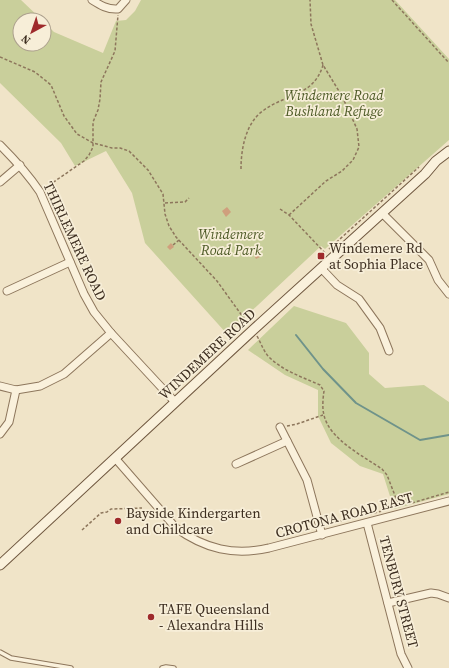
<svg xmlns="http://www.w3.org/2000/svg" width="449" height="668" font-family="'Source Serif 4',serif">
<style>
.green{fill:#c9cf9b}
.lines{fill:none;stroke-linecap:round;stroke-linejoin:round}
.stream{stroke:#6f938a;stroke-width:2}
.building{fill:#cf9f7d}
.service-casing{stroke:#8d765c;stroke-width:5.5}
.minor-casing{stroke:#8d765c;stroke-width:9}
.secondary-casing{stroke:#6f573f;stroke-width:11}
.path{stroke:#8d765c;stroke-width:1.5;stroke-dasharray:3 2;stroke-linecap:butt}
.service{stroke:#faf1dc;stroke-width:3.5}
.minor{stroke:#faf1dc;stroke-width:7}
.secondary{stroke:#faf1dc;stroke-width:9}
.poi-dot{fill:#9e2a2b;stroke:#f7eed8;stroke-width:1.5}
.labels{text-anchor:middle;stroke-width:3.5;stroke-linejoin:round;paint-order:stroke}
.park-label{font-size:14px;font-style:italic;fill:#4d5a26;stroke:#f7eed8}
.street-label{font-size:14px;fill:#3d2e20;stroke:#f7eed8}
.poi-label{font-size:14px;fill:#3d2e20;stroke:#f7eed8;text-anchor:start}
</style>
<rect width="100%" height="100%" fill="#f0e4c8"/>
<g class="green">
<path d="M0,0H21L42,20H20V44H44V22L54,32L103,53L116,21L126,20L135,11L141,0H395L449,59V140L325,249L321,246L227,334L145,243L132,193L106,151L75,166L61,143L0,83Z"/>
<path d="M294,306L346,323L369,353V374L385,388L424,385L449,402V494L394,509L383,474L360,466L331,443L318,416V390L285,375L248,350Z"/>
</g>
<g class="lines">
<path class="stream" d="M296,335L323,369L356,403L420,440L449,435"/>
</g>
<g class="building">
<path d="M227,207L231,212L226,217L222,211Z"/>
<path d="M171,243L174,247L170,250L167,247Z"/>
<path d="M258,253L260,257L256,259L254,255Z"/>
</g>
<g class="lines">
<g class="service-casing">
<g id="service">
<path d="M0,652L11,658L71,668"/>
<path d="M162,668L166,667L174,668"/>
</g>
</g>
<g class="minor-casing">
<g id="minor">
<path d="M92,0C100,5 108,10 118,9L126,0"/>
<path d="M0,145C15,160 28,174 40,192L84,294L94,312L111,333L175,402"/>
<path d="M0,182L20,165"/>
<path d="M382,213L429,260L438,280L449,294"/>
<path d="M321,268L337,285L359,299L380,328L389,351"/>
<path d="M7,291L70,262"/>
<path d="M0,386L16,390L40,386L64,374L111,333"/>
<path d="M280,427L307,480L322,535"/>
<path d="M0,434L9,422L16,390"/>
<path d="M115,458L176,528C205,549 234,556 269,548L449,501"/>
<path d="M236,464L287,441"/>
<path d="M367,523L401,654L408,668"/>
<path d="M388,603L431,593L438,594L449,598"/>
</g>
</g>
<g class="secondary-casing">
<path id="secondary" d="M0,565L253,330L425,174L436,161L449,151"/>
</g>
<g class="path">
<path d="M392,0L449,63"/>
<path d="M0,57L35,72L51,85L64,116L77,134L93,143L112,148H120L129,151L148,170L163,194L165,214L169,226L176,237L217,281L248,324"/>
<path d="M241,169C241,148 246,122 264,110C286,94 314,96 323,65"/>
<path d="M45,188L84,161L89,155L93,147V122L98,110L100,99L101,82L115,51L118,15"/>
<path d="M165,203L185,202L189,198"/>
<path d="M280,209L289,215L326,254"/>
<path d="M289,215L326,181L342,171L353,160L359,147L357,129L342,96L323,65L311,24L310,0"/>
<path d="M173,245L179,240"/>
<path d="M329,249L419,167"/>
<path d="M257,336C261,343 263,350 268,356C281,370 302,377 320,385L324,391C323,398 322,408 324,415C329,439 363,456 382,469L387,475L399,506"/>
<path d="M287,426L297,424L323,415"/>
<path d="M412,503L449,492"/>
<path d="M326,520L332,523L382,511"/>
<path d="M82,530L101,513L107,512L111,509L142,508"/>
</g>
<use href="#service" class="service"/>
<use href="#minor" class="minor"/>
<use href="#secondary" class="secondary"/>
</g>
<g class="poi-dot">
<rect x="317" y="252" width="8" height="8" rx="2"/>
<circle cx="118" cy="521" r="4"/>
<circle cx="151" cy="617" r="4"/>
</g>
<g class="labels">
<g class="park-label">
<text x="334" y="100">Windemere Road<tspan x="334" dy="16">Bushland Refuge</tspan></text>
<text x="231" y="239">Windemere<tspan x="231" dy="16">Road Park</tspan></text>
</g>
<g class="street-label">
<text transform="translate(75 241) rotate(65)" y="5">THIRLEMERE ROAD</text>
<text transform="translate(207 354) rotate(-43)" y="5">WINDEMERE ROAD</text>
<text transform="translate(344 515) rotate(-15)" y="5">CROTONA ROAD EAST</text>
<text transform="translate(399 592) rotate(75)" y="5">TENBURY STREET</text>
</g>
<g class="poi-label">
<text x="329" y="253">Windemere Rd<tspan x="329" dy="16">at Sophia Place</tspan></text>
<text x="126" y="518">Bayside Kindergarten<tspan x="126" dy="16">and Childcare</tspan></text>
<text x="159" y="614">TAFE Queensland<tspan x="159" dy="16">- Alexandra Hills</tspan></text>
</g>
</g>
<g transform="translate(32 32) rotate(220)"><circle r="19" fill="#f7eed8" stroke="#ada18e"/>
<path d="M0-3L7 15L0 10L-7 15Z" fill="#9e2a2b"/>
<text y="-6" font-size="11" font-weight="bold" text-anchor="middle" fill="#3d2e20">N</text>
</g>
</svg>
